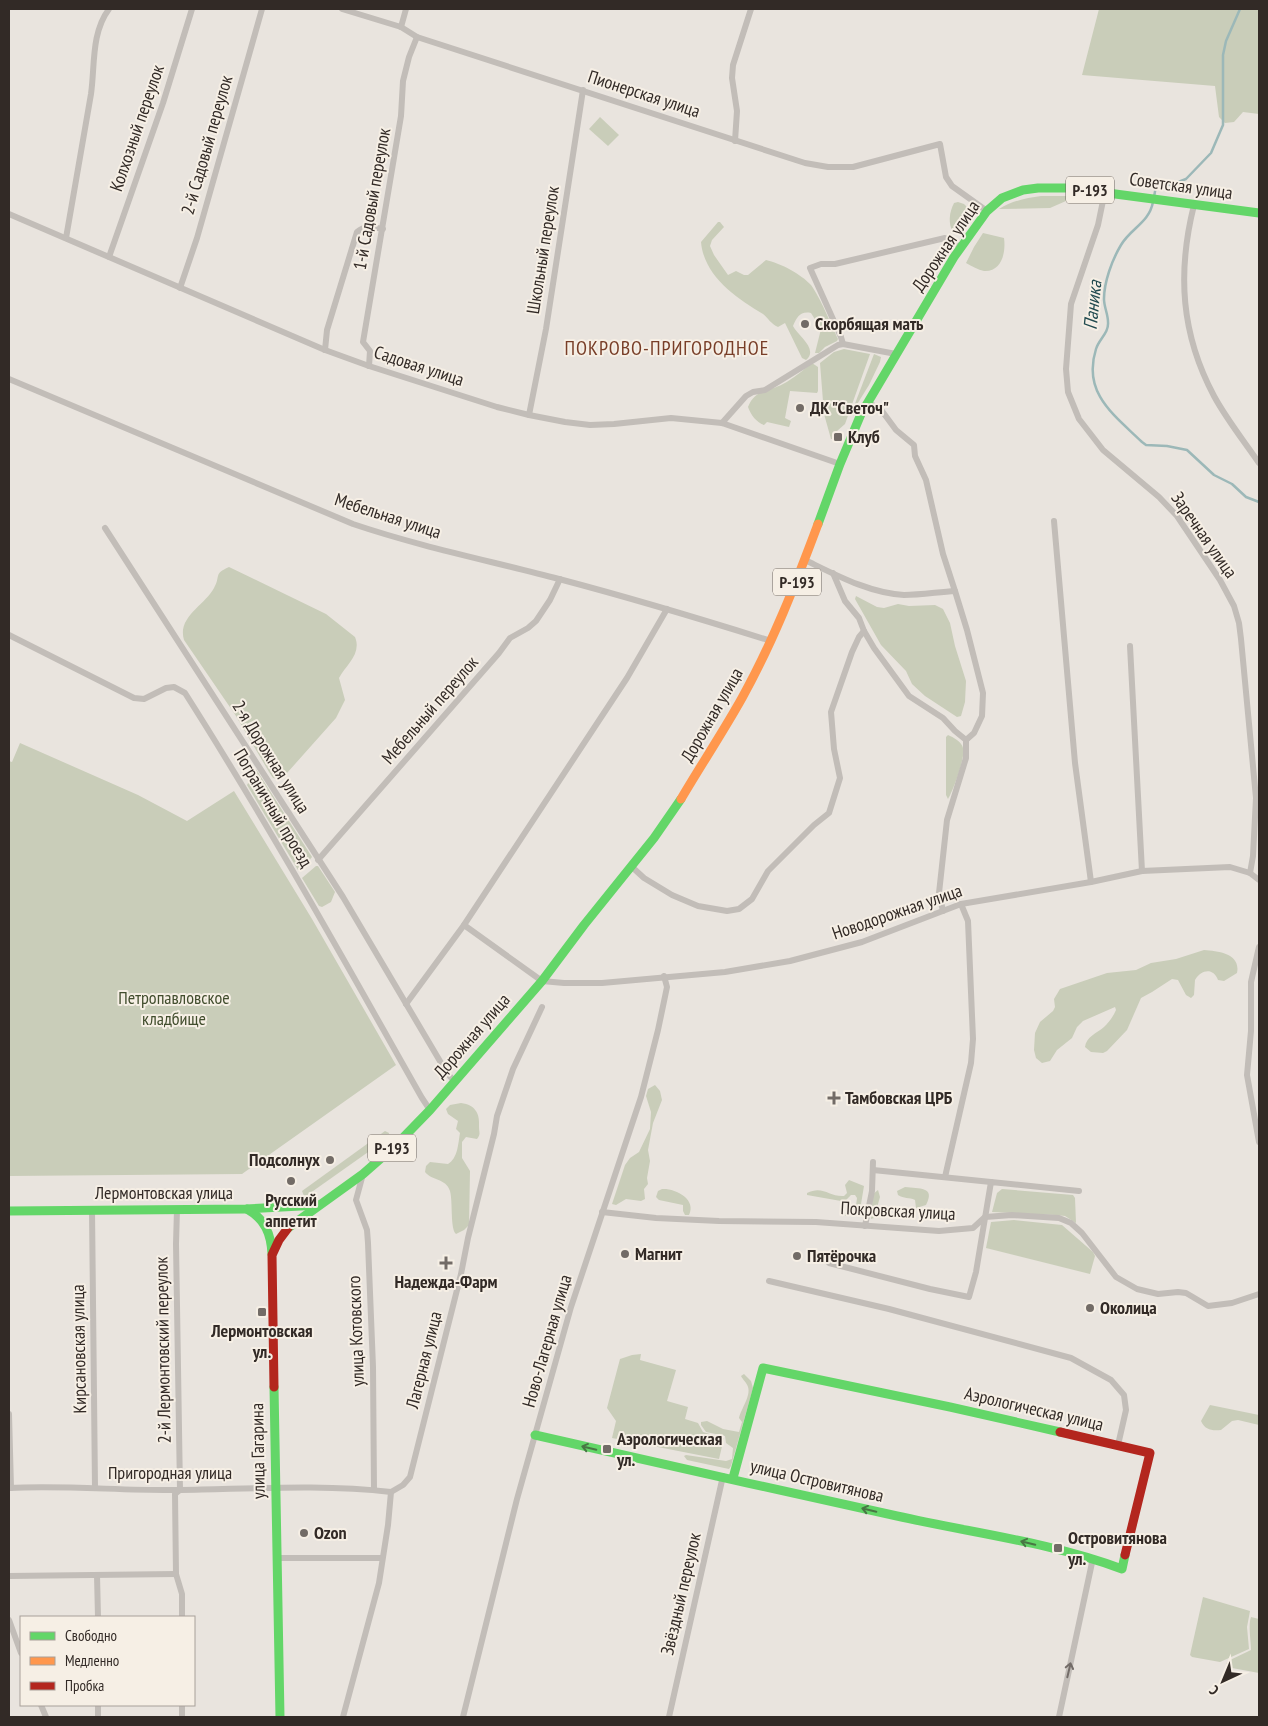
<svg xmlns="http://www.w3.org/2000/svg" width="1268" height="1726" font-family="'PT Sans Narrow',sans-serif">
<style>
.green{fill:#c9cdb9}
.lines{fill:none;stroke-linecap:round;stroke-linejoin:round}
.stream{stroke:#9cb8b8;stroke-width:2.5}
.street{stroke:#c2bdb8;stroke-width:6}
.fast{stroke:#63d668;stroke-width:9}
.slow{stroke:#ff974d;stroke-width:9}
.jam{stroke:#b3261e;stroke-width:9}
.oneway{stroke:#487744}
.oneway2{stroke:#736c68}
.poi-dot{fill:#726b66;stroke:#f6efe5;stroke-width:2}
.labels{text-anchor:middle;stroke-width:4;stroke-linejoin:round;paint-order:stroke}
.shield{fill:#f6efe5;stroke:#6d655f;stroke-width:1}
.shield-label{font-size:16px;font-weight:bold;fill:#322a26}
.street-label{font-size:18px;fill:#322a26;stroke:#f6efe5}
.poi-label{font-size:18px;font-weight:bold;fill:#322a26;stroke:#f6efe5;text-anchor:start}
.park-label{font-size:18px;fill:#414d2d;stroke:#f6efe5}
.water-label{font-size:19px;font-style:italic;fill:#214a4f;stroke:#f6efe5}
.quarter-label{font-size:20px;letter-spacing:1px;fill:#783e28;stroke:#f6efe5}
</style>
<rect width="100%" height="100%" fill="#e9e4de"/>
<g class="green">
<path d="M1099,9H1259V114L1243,112L1234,122L1225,123L1219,117L1215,86L1082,75Z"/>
<path d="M600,117L619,135L608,146L589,129Z"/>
<path d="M1041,196H1067L1080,201H1066L1050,208L999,209C1012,201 1026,198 1041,196Z"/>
<path d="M958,202L964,204L971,211V220L959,235L953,233C948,223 949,213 954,203Z"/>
<path d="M718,222H720L724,227L712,240L710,246L714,255L728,275L736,271L744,275H748L766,260C780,263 801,274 811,285C820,297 831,324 838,339L837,341L825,347L819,353H815L821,329L811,313C800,311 797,317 793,326C798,336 819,349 806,360L802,358L785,323L778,327C771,324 768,318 763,314C736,298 704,276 701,242Z"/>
<path d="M983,233L1004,238C1006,252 1002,272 984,271C978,270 972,266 966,263L974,247Z"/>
<path d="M844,349L870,354L845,424L837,431L833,439H831L824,414L820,363L834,352Z"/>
<path d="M874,354L881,357L880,362L869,385L851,414Z"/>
<path d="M812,363L818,367V391L817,393L790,391L785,418L791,421L789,427L767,422L764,425C756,422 751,415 748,407C755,389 768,392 783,384C793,379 803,370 812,363Z"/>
<path d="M229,567L326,614L355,637C362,654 346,665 339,678L345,700L336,718L287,773L278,779L273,778L269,772L236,716L184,640C177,617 205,605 214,588C221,576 213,574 229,567Z"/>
<path d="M856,596L877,607L884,608L898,604L909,606L935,605L943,609L950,623L955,646L966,681L965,702L961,716L957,717L925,696L912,684L906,671L881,645L855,599Z"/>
<path d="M948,735C953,737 962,742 963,748C966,756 953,791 948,799L946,795V737Z"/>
<path d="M20,743L138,795L187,821L234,791L312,919L396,1065L242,1174L9,1176V761L12,762Z"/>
<path d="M256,769L312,857L304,867L298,870L247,785Z"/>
<path d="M316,866H318L335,892L331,902L322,907L319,906L302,878Z"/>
<path d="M1204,950C1219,951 1241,954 1237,973L1224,981L1218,980C1213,967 1201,970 1195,980L1194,995L1191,998L1186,995L1178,980L1172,979L1152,992L1141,998L1127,1030L1107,1051L1103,1053L1091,1052L1085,1047C1086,1037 1097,1033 1104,1027C1109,1022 1113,1017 1116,1010L1115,1007L1083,1021L1077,1027L1072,1038L1057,1050L1050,1061L1042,1063L1036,1058L1034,1050L1035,1033L1040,1022L1053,1011L1055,1007L1054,999L1060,989L1107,973L1136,970L1151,963L1176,959Z"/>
<path d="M655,1085L660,1091L662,1100L653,1123L648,1150L650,1161L647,1178L648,1184L644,1189L645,1199L641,1201L626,1199L616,1205L612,1204L625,1165L630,1158L639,1152L650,1129L651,1112L646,1096L648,1089Z"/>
<path d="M461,1103C476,1105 480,1114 479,1127C479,1133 481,1134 477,1139L466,1137L462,1142V1158L470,1171L469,1225L464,1230L456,1234C450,1229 453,1202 450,1191C446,1178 432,1181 425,1172L426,1166L430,1162L448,1164C458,1158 458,1144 460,1133L456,1129L458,1121L448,1114L446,1109L450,1105Z"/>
<path d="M385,1131L389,1133L388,1138L306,1196H304L302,1191Z"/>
<path d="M849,1180L864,1186L860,1210L856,1215L845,1216V1213L852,1211L856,1206L857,1198L855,1195H851L845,1201H841L807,1195V1193C823,1185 829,1197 844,1196L847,1193L845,1185Z"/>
<path d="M905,1187C919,1189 936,1186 926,1205L916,1208L915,1200C909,1197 904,1199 898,1195L897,1191Z"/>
<path d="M662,1189C675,1188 697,1199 689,1215H685L683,1211V1205L659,1200L656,1197L658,1191Z"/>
<path d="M1002,1189L1073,1195L1075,1198L1076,1223L1065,1216L1056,1215L992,1212L997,1193Z"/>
<path d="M878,1190L880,1197L874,1218L871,1219L873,1194Z"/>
<path d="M1014,1220L1062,1225L1093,1252L1095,1256L1090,1274L986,1248L991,1222Z"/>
<path d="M641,1354L640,1360L676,1370L667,1401L688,1407L685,1419L698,1423L703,1432L724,1438L719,1459L612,1438L616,1421L607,1408L620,1359L632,1355Z"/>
<path d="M744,1374L751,1381L753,1388L731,1466L729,1469L687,1460L684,1456L686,1455L726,1461L732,1459L733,1448L726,1443L725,1436L706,1432L701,1425V1422L707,1421L723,1429L739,1432L742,1422L739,1418C741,1409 751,1396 748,1387C747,1383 743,1380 741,1376Z"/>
<path d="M1210,1405L1259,1415V1425L1238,1420L1232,1421L1221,1430C1212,1431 1205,1430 1201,1421Z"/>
<path d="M1203,1597L1250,1611L1247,1627L1249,1649L1220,1662L1192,1657L1190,1655Z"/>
<path d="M1251,1617L1259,1619V1673L1232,1668L1226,1664L1228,1661L1251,1650C1251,1641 1248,1625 1251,1617Z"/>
</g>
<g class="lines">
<g class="stream">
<path d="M1154,197L1156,186L1173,184L1186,179L1211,153L1223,125V55L1226,41L1240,9"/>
<path d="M1153,202C1149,223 1131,228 1121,245C1112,260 1104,282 1104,299C1104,307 1108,314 1108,322C1109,333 1099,339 1096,349C1082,393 1114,415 1142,442L1146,445L1167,446L1187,450L1214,475L1232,484L1246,497L1259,502"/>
</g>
<g class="street">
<path d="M342,9L401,27L417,37L805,163L828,167H853L940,144L946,177L952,186L987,211"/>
<path d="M401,27L406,9"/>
<path d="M735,141L737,111L732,78L733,65L751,9"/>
<path d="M1105,191L1098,225L1071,304L1066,369L1068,392L1079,419L1103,450L1159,497L1177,516L1220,580L1234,606L1239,623L1241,639L1256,798L1253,856L1250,873"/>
<path d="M1194,205C1177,273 1181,334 1214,396C1227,420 1244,441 1259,463"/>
<path d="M9,214L325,350L369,366L497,407L529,415L565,422L590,425L614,424L671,418L722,423L840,464"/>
<path d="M66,238C74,190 83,142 91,94C95,66 91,33 109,9"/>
<path d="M109,257L163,103L192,9"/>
<path d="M180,288L197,238L262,9"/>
<path d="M843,344L841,337L810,268L821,264H835L945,238L961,247"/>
<path d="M325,350L327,330L357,232C365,225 373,227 383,229"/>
<path d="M369,366L370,351L363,342L401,116L403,81L409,57L417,37"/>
<path d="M9,379L353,524C421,547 491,561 559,579C631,598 701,619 771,641"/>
<path d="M868,402L882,411L896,430L914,445L915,456L926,480L943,554L955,591"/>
<path d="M529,415L546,329L583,90"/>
<path d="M722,423L746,396L753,392L765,390L838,345L843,344L896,354"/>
<path d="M1054,521L1075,763L1091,882"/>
<path d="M105,528L343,897L447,1073L455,1082"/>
<path d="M805,560C836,575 869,593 904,595C921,595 938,592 955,591L967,630L983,693L982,716L974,733L966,740V758L947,820L939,893L943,911"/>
<path d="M833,573L845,601L859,618L864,631L874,648L909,696L943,718L955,731L966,740"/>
<path d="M9,635L134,698L144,699L166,688L174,687L185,693C269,825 345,962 422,1098L430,1110"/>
<path d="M1130,646L1142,871"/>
<path d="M318,860L499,653L510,638L528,628L536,621L550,600L560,579"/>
<path d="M632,867L644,878L672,895L698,906L727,911L739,909L752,899L768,871L814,825L829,813L840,778L834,749L831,712L852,652L859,637L864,631"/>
<path d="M464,925L542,981L564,983H602L725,972L790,961L862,942L961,904L1091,882L1142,871L1230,867L1250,873L1259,880"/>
<path d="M1259,947L1251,982V1031L1247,1075L1259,1142"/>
<path d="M406,1004L464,925L627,678L667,609"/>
<path d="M873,1170L991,1182"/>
<path d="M363,1174L356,1200L367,1230L368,1243L373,1367L374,1490"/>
<path d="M945,1177L971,1063L973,1039L968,921L961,904"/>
<path d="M177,1209L176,1244L180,1490L175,1494L176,1574L182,1594V1617"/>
<path d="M92,1210L95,1487"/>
<path d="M602,1212L656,1218L719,1221L816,1222L939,1231L973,1228L985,1217L1012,1215L1059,1218L1071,1223L1082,1233L1116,1277L1137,1289L1158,1294L1178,1292L1186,1293L1208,1306L1232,1303L1259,1294"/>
<path d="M865,1226L872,1191L873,1162"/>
<path d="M829,1263L930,1289L969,1297L976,1272L991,1182L1079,1191"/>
<path d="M769,1281L889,1309L1071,1358L1111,1380L1124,1395L1126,1410L1118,1445"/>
<path d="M9,1414L11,1488"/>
<path d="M9,1488C66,1485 123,1491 181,1490C251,1489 321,1484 391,1492"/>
<path d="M276,1558H382"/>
<path d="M97,1575L98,1617"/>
<path d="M9,1576L176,1574"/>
<path d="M9,1620L21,1653"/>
<path d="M41,1705L46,1717"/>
<path d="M98,1705V1717"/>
<path d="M182,1705V1717"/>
<path d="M343,1717L379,1583L388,1525L391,1492L403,1485L410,1477L461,1274L468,1238L494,1134L497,1116L513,1069L542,1007"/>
<path d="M463,1717L517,1499L571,1307L641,1097L658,1030L667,987L664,976"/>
<path d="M669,1717L723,1476"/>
<path d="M1059,1717L1093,1558"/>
</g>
<g class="fast">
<path d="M818,524L840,464L861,414L954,257L987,211L1002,198L1023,190L1038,188H1070L1259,213"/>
<path d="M247,1209C265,1219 271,1234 272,1254"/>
<path d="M9,1211L246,1209L319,1205"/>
<path d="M288,1228L363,1174L396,1145L430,1110L542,981L584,925L654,838L681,799"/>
<path d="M274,1387L280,1717"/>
<path d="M535,1435C656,1462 776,1490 897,1516C972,1533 1050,1542 1122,1569L1125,1555"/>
<path d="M733,1478L763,1368L950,1407L1060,1432"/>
</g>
<path class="slow" d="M681,799C701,765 723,732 742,698C773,642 796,583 818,524"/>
<g class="jam">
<path d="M274,1387L272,1255L279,1240L288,1228"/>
<path d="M1060,1432L1150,1453L1125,1555"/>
</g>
</g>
<defs><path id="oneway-shaft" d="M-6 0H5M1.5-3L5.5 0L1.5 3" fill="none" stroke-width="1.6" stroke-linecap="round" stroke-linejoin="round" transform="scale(1.25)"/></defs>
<g class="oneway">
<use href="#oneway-shaft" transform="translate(589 1448) rotate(-167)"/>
<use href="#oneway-shaft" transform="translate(869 1510) rotate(-167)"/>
<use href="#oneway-shaft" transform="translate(1028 1543) rotate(-166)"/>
</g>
<use class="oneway2" href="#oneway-shaft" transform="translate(1069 1670) rotate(-77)"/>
<g class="poi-dot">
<circle cx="805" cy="324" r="5"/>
<circle cx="800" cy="408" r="5"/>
<rect x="833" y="432" width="10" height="10" rx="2.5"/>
<path d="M831.5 1090.5h5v5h5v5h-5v5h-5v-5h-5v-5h5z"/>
<circle cx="330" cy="1160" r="5"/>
<circle cx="291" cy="1181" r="5"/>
<circle cx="625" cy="1254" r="5"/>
<circle cx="797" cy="1256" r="5"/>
<path d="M443.5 1255.5h5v5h5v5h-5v5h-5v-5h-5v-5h5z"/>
<circle cx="1090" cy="1308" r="5"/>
<rect x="257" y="1307" width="10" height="10" rx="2.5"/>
<rect x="602" y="1444" width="10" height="10" rx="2.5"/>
<circle cx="304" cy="1533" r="5"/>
<rect x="1053" y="1543" width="10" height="10" rx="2.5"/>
</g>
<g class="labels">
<g class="shield">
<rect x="1066" y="176.5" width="48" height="27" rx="4"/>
<rect x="773" y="568.5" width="48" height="27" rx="4"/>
<rect x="368" y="1134.5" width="48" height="27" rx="4"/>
</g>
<g class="shield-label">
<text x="1090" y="196">Р-193</text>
<text x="797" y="588">Р-193</text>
<text x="392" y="1154">Р-193</text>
</g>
<g class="street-label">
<text transform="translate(644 94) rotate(18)" y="6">Пионерская улица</text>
<text transform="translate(137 128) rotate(-71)" y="6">Колхозный переулок</text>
<text transform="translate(207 145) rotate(-74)" y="6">2-й Садовый переулок</text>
<text transform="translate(1181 186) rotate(8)" y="6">Советская улица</text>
<text transform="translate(372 199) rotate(-80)" y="6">1-й Садовый переулок</text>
<text transform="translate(946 246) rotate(-56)" y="6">Дорожная улица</text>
<text transform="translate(543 250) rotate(-81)" y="6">Школьный переулок</text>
<text transform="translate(419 366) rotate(18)" y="6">Садовая улица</text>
<text transform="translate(388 516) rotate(18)" y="6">Мебельная улица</text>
<text transform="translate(1204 535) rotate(55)" y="6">Заречная улица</text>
<text transform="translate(430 710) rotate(-49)" y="6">Мебельный переулок</text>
<text transform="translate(712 715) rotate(-60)" y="6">Дорожная улица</text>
<text transform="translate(271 757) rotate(58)" y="6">2-я Дорожная улица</text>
<text transform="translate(273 808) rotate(59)" y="6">Пограничный проезд</text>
<text transform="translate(897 912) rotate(-19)" y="6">Новодорожная улица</text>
<text transform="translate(472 1036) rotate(-49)" y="6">Дорожная улица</text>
<text x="164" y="1199">Лермонтовская улица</text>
<text transform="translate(898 1211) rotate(3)" y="6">Покровская улица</text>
<text transform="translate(356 1331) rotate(-92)" y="6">улица Котовского</text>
<text transform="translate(547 1341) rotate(-74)" y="6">Ново-Лагерная улица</text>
<text transform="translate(79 1349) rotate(-91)" y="6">Кирсановская улица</text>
<text transform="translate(163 1350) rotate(-91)" y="6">2-й Лермонтовский переулок</text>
<text transform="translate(424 1360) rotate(-76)" y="6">Лагерная улица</text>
<text transform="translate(1034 1409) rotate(13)" y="6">Аэрологическая улица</text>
<text transform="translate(258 1451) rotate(-91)" y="6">улица Гагарина</text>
<text x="170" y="1479">Пригородная улица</text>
<text transform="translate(817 1481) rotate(13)" y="6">улица Островитянова</text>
<text transform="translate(681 1594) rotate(-77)" y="6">Звёздный переулок</text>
</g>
<g class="poi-label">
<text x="815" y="330">Скорбящая мать</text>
<text x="810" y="414">ДК "Светоч"</text>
<text x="848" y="443">Клуб</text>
<text x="845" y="1104">Тамбовская ЦРБ</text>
<text x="320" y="1166" text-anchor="end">Подсолнух</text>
<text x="291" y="1206" text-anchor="middle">Русский<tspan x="291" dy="21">аппетит</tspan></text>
<text x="635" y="1260">Магнит</text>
<text x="807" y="1262">Пятёрочка</text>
<text x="446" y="1288" text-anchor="middle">Надежда-Фарм</text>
<text x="1100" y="1314">Околица</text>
<text x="262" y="1337" text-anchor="middle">Лермонтовская<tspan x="262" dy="21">ул.</tspan></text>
<text x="617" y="1445">Аэрологическая<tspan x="617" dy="21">ул.</tspan></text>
<text x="314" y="1539">Ozon</text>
<text x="1068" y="1544">Островитянова<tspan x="1068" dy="21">ул.</tspan></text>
</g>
<g class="park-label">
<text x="174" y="1004">Петропавловское<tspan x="174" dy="21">кладбище</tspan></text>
</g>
<g class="water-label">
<text transform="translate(1092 305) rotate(-84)" y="7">Паника</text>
</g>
<g class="quarter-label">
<text x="667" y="355">ПОКРОВО-ПРИГОРОДНОЕ</text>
</g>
</g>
<rect width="1268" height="1726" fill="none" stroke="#322a26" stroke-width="20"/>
<rect x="20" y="1616" width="175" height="90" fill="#f6efe5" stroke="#a8a099"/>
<rect x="30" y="1632" width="25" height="8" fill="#63d668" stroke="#a8a099"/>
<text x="65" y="1641" font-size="15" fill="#322a26">Свободно</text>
<rect x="30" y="1657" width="25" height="8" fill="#ff974d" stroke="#a8a099"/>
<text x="65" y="1666" font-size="15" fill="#322a26">Медленно</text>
<rect x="30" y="1682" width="25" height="8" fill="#b3261e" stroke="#a8a099"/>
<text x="65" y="1691" font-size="15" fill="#322a26">Пробка</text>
<g transform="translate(1223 1681) rotate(224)" stroke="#f6efe5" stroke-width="4" paint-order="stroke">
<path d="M0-4L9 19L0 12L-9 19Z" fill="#322a26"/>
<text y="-8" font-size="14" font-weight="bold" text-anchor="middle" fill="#322a26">С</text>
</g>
</svg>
